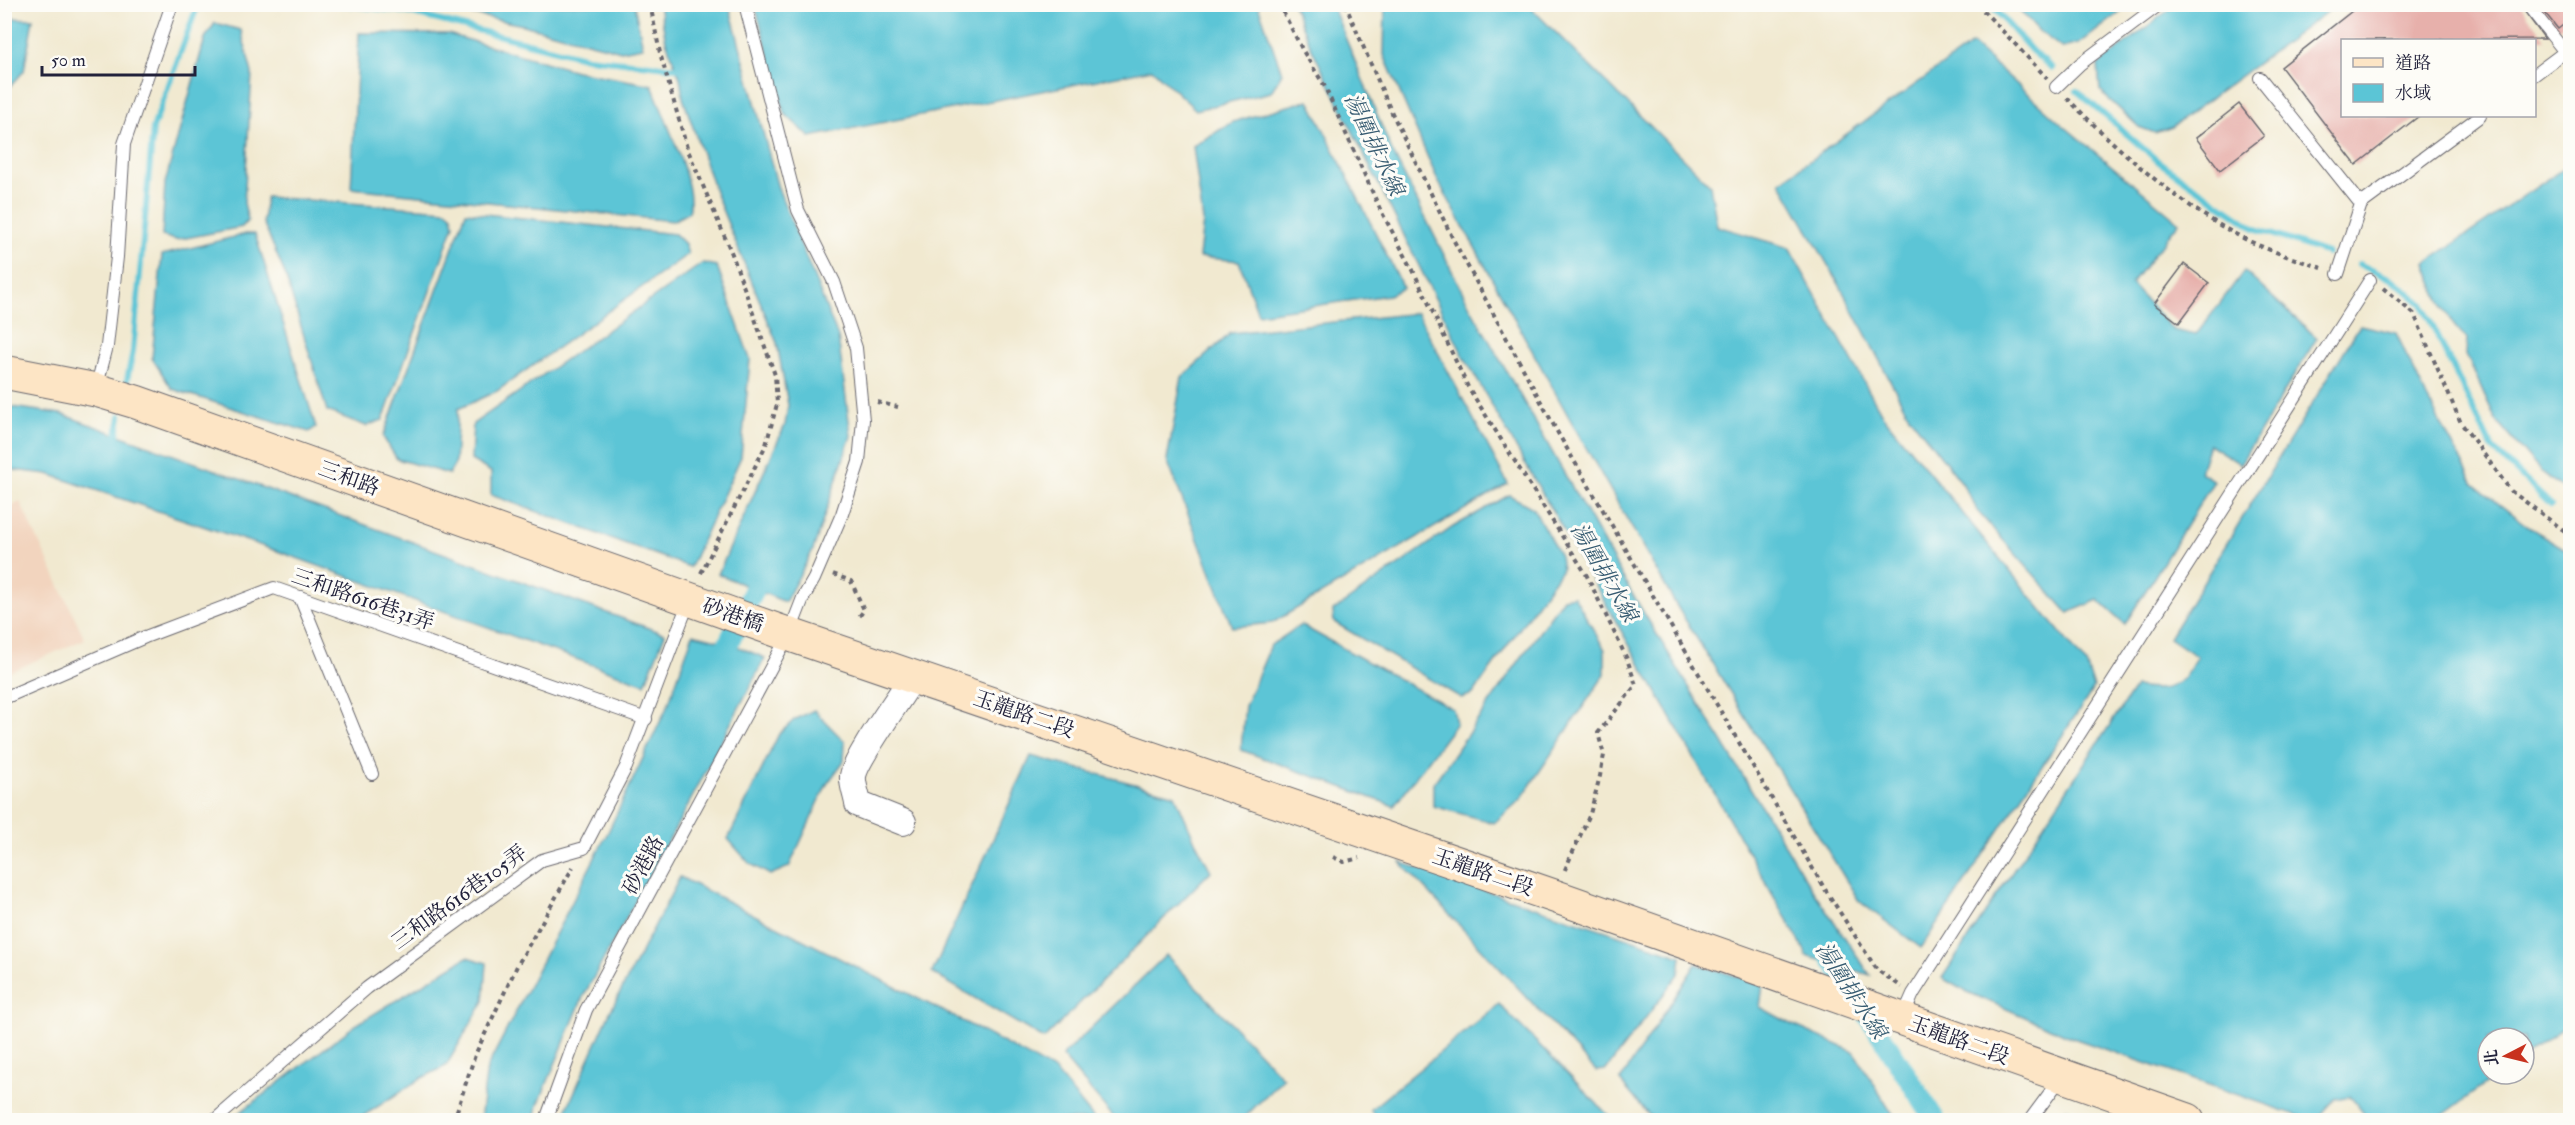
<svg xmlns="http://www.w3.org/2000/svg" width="2575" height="1125" font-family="'IM FELL Double Pica','Noto Serif TC',serif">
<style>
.built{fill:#f2d4be}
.water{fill:#5bc5d6;stroke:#3e7488;stroke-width:1.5}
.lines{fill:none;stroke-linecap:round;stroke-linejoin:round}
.stream{stroke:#5bc5d6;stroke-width:6}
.canal{stroke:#5bc5d6;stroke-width:21}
.building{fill:#e7b0ab}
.service-casing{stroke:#6a686f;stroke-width:14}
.minor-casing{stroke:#6a686f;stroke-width:28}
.secondary-casing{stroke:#6a686f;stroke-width:35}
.path{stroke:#6a686f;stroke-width:4;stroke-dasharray:4.5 4.5;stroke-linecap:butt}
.service{stroke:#fff;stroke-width:12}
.minor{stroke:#fff;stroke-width:26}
.secondary{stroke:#fde5c5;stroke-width:33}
.labels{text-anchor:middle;stroke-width:6;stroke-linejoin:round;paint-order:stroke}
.street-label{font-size:21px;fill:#22223b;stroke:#fdfcf7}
.water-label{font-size:22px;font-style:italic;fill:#365b71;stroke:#fdfcf7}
</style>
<rect width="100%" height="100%" fill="#fdfcf7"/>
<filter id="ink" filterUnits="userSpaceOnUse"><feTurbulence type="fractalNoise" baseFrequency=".0167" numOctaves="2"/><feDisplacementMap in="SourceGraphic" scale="12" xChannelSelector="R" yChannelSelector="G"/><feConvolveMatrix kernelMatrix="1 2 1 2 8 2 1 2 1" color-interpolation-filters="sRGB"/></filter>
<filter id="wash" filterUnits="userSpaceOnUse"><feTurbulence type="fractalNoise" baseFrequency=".008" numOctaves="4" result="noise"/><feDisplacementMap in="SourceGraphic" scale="24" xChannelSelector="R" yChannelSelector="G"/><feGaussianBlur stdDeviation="1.35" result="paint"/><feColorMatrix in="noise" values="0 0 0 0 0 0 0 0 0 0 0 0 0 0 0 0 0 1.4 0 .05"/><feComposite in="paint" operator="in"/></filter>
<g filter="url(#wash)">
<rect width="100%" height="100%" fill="#f1e9d0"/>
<path class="built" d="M20,502L85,639L5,674V509Z"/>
<g class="water">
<path d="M426,5H634L643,47L621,51L523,25Z"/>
<path d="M659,5H729L778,188L838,337L851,436L813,550L785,602L718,574L785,425L788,405L777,343L717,197L683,98L680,78L666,41Z"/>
<path d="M755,5H1258L1282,73L1271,92L1196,110L1152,69L810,137L785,114Z"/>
<path d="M1293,5H1332L1391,149L1469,305L1633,595L1808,883L1870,975L1806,956L1805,951L1464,357L1310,45Z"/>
<path d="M1385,5H1528L1710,185L1717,226L1789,248L1883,416L2086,664L2094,688L1921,948L1859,901L1675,603L1576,430L1437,179L1384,55Z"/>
<path d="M2015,5H2130L2079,44L2062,48L2040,32Z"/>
<path d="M2175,5V4L2336,5L2172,127L2155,133L2139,127L2100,91L2098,65Z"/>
<path d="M4,18L33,19L24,71L5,92Z"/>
<path d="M215,23L241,30L252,73L244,203L248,220L242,227L176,240L162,236L165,183L205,38Z"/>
<path d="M359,33L448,34L576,71L652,85C662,114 697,185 689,212L673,221L351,188Z"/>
<path d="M1972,44L2059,122L2179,222L2131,284L2173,330L2196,335L2244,271L2317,338L2240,464L2209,444L2200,472L2214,481L2125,624L2098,600L2068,613L1979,513L1962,483L1908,414L1840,286L1780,182Z"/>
<path d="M1309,100L1403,288L1389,295L1258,314L1239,261L1199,257L1203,221L1193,146L1233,122Z"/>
<path d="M2570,164V491L2568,492L2541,472L2496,420L2466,354L2467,339C2444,320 2436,290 2426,263Z"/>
<path d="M266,197L446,210L452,215L454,225L383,420L366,426L327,411L285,274L263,222Z"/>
<path d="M466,212L675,234L685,244L688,254L497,391L458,409L455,464L449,474L397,459L383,437Z"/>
<path d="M246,234H255L316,427L309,432L172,389L152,358L162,255Z"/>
<path d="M703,263L717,266L750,359L741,457L690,567L491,495V472L471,460L473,424Z"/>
<path d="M1417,313L1508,484L1272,623L1232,627L1167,460L1182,377L1231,333Z"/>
<path d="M2360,325L2396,333L2427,398L2474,484L2527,526L2570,552V1024L2524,1057V1038H2488V1074H2499L2436,1120H2369L2350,1096L2335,1099L2316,1120H2311L2073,1038L1961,989L1942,978L2135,687C2170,692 2180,689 2197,657L2169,638Z"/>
<path d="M5,406L61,414L665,634L645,684L280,552L48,474L5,469Z"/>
<path d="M1509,495L1533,508L1560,556L1562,569L1473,694L1461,698L1334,622L1333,611L1453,527Z"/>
<path d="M1574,596L1605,650V674L1521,799L1494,823L1433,806V784L1563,598Z"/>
<path d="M1301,625L1453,709L1456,723L1394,806L1241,750L1245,706L1271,645Z"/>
<path d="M693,634L729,643L765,658L686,809L583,997L538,1105L535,1120H480L487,1068L608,832L668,705Z"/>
<path d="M814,710L845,742L844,761L827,784L789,867L770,875L749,863L728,839L779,734L794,720Z"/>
<path d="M1031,756L1175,795L1195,841L1211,871L1044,1039L932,973Z"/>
<path d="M1400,862L1681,956L1679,974L1606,1070L1596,1071Z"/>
<path d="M680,877L968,1024L1055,1071L1095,1120H562L610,1012Z"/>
<path d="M1166,955L1283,1078L1242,1120H1116L1062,1056Z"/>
<path d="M467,957L487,963L484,1001L446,1066L420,1079L357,1120H230L354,1026Z"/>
<path d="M1696,964L1763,984L1760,1007L1791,1024L1854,1052L1896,1120H1653L1620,1081Z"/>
<path d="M1499,1004L1613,1120H1380L1370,1110Z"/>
<path d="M2066,1109L2099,1120H2054Z"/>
</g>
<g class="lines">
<g class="stream">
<path d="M340,4L406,12L587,58L686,69"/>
<path d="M1990,4L2032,51L2052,68"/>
<path d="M2077,91L2159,162L2254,228L2327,253"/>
<path d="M2359,264L2395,281L2422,304L2492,448L2551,505"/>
<path d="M127,380L133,351L153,128L198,4"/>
<path d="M116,441L120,416"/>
</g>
<g class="canal">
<path d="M717,667L767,563"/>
<path d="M1821,941L1935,1120"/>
</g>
</g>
<g id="blocks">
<g class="building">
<path d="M2361,4H2519L2545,39L2343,40V116H2419L2356,165L2281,67Z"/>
<path d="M2538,4H2571V19L2558,29Z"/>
<path d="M2239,104L2264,136L2220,170L2196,138Z"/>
<path d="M2184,264L2209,283L2179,323L2154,304Z"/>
</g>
</g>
</g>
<g filter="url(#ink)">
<use href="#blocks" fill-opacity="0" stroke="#6a686f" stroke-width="1.5"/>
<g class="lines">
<g class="service-casing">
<g id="service">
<path d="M2527,4L2565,52"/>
<path d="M2534,75L2570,48"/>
<path d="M2260,78L2361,204L2338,274"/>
<path d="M2056,87L2080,64L2160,4"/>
<path d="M2361,204L2480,116"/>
<path d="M96,389L107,346L117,257L124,144L172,4"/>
<path d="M300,597L372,774"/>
<path d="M4,698L145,637L274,588L646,719"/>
<path d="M1902,1019L1913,994L2370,280"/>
<path d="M215,1120L367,988L542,860L584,848L626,767L689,601"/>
<path d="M546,1120L586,1010L789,634L803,598L814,579L842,514L859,462L863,420L856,348L834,282L798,210L745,4"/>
<path d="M2030,1120L2061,1078"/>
</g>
</g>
<g class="minor-casing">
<path id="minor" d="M903,822L858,804C857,795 852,785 853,776C856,757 901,697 913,676"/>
</g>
<g class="secondary-casing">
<path id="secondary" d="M4,372L96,390L136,402L776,630L1554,896L2188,1120"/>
</g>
<g class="path">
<path d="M650,4L660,53L687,148L732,254L775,375L777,404L766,445L699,577"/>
<path d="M1279,4L1303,51L1324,85L1380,209L1413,270L1468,387L1586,574L1627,659L1636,685L1598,733L1604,755L1600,776L1590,814L1563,874"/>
<path d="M1345,4L1391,111L1454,241L1559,435L1823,886L1877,970L1902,987"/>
<path d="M1977,4L2047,78"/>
<path d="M2067,98C2118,150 2174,201 2239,236C2266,250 2295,259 2325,269"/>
<path d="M2383,288L2414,314L2461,423L2511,491L2570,535"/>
<path d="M877,402L898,407"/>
<path d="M833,574L851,581L864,610L858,618"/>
<path d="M1333,857L1344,862L1359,858"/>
<path d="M454,1120L475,1055L517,966L573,867"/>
</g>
<use href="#service" class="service"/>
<use href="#minor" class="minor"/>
<use href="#secondary" class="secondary"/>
</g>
</g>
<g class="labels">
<g class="street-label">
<text transform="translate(349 478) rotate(20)" y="7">三和路</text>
<text transform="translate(363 599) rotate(19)" y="7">三和路616巷31弄</text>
<text transform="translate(733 615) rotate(19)" y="7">砂港橋</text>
<text transform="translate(1024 714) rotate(19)" y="7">玉龍路二段</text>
<text transform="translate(643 865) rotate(-62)" y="7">砂港路</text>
<text transform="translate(1483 872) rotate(19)" y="7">玉龍路二段</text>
<text transform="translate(459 897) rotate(-36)" y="7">三和路616巷105弄</text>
<text transform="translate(1959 1040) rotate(20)" y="7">玉龍路二段</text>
</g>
<g class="water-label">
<text transform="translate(1375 144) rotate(65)" y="8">湯圍排水線</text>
<text transform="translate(1605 572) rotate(60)" y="8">湯圍排水線</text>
<text transform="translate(1852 990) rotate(57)" y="8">湯圍排水線</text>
</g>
</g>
<rect width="2575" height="1125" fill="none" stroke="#fdfcf7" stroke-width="24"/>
<rect x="2341" y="39" width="195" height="78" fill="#fdfcf7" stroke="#a5a5ac" stroke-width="1.5"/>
<rect x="2353" y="58" width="30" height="9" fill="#fde5c5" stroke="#a5a5ac" stroke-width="1.5"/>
<text x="2395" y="69" font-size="18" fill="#22223b">道路</text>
<rect x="2353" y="84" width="30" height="18" fill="#5bc5d6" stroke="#a5a5ac" stroke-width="1.5"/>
<text x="2395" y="99" font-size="18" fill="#22223b">水域</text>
<g transform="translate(2506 1056) rotate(263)"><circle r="28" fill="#fdfcf7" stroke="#a5a5ac" stroke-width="1.5"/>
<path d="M0-4.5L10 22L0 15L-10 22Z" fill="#c8321e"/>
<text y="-9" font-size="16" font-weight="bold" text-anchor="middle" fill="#22223b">北</text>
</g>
<path d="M42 66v9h153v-9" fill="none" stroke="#22223b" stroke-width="3"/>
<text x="51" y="66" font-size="18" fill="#22223b" stroke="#fdfcf7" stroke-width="4.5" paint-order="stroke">50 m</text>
</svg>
